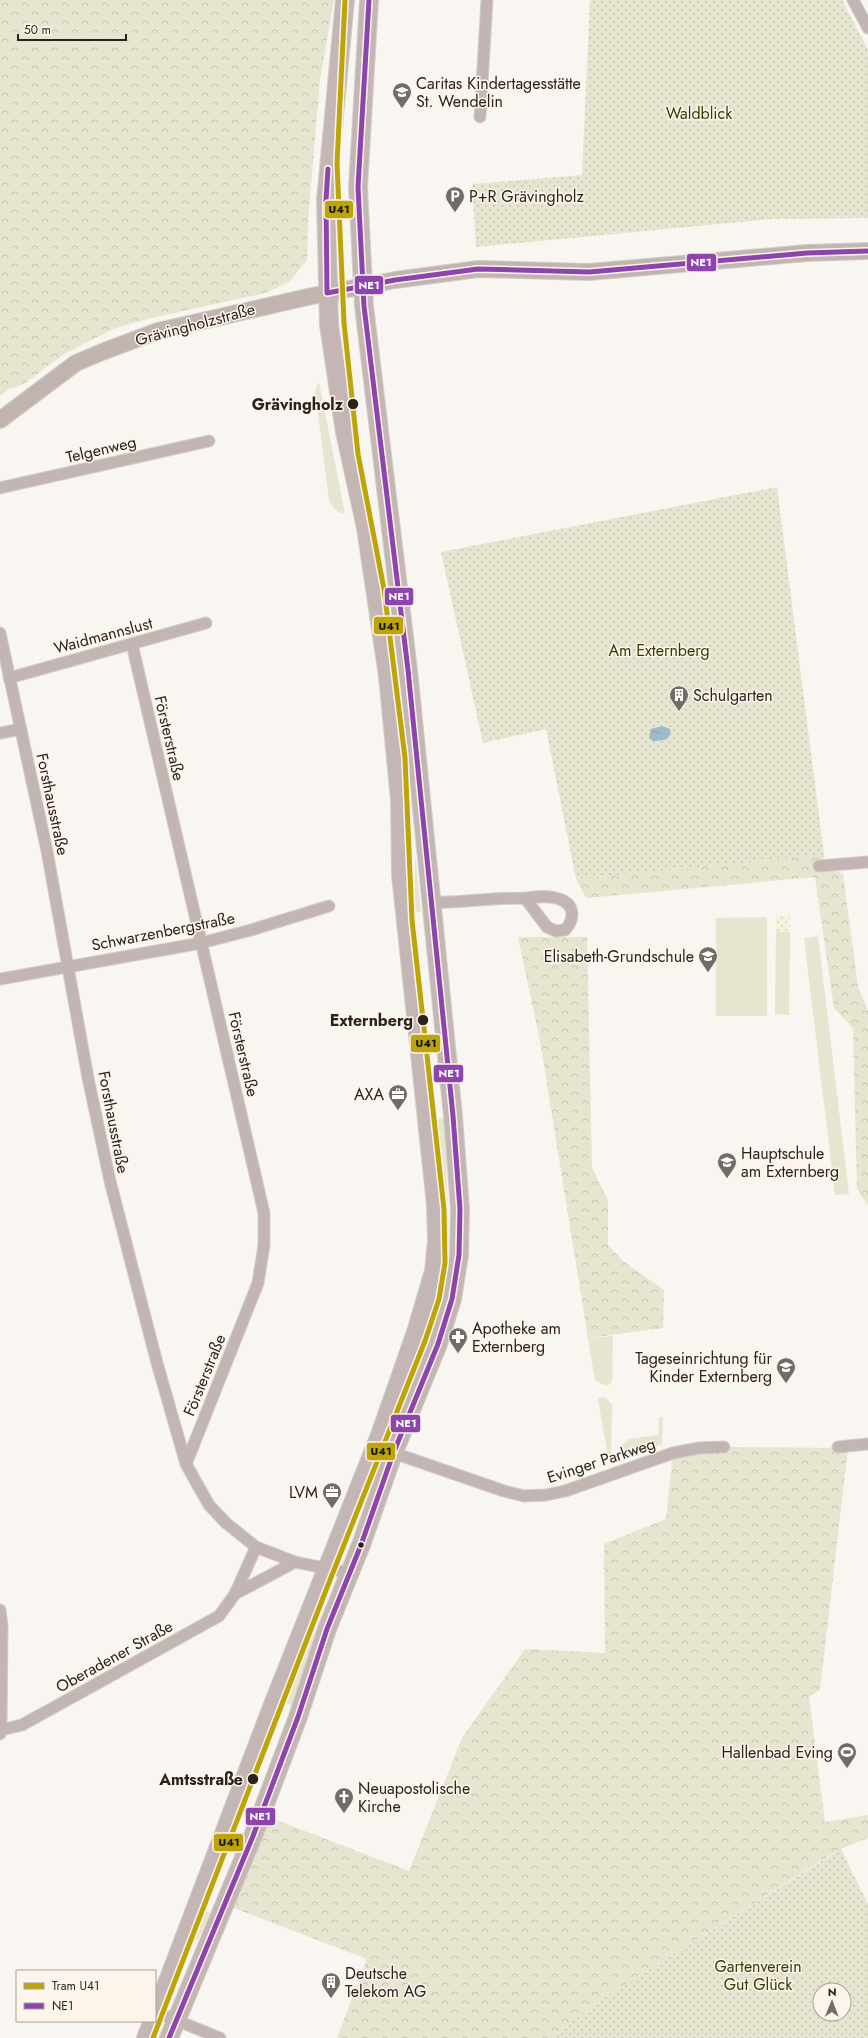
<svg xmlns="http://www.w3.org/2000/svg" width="868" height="2038" font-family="Jost,sans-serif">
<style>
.grass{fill:#e5e5d0}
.sand{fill:url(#sand-dots)}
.park{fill:url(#park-crowns)}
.garden{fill:url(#garden-dots);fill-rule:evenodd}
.water{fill:url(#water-ripples)}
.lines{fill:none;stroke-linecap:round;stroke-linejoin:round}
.minor-casing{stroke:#d3cfca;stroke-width:13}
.secondary-casing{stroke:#d3cfca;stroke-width:18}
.primary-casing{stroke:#d3cfca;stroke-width:20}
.minor{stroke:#c3b5b3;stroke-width:11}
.secondary{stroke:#c2b4b0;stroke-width:16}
.primary{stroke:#c4b6b4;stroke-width:18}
.bus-1-casing{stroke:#fdf5ec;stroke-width:8}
.bus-1{stroke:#8e44ad;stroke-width:5}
.tram-1-casing{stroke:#fdf5ec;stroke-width:8}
.tram-1{stroke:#bda408;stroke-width:5}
.stop-dot{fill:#2b231b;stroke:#fdf5ec;stroke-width:1.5}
.labels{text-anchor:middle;stroke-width:3;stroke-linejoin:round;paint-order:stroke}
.poi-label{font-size:16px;fill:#2b231b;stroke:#fdf5ec;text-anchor:start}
.park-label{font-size:16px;fill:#383a01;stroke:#fdf5ec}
.street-label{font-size:16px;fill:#2b231b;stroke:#fdf5ec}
.stop-label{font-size:16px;font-weight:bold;fill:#2b231b;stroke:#fdf5ec;text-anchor:end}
.line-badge{stroke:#fdf5ec;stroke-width:1.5}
.badge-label{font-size:11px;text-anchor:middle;font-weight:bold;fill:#fff}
.pale-badge-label{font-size:11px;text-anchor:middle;font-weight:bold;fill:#111}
</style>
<defs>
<pattern id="sand-dots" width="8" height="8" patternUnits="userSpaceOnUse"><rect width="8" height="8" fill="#f8f1d9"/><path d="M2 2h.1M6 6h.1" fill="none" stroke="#d5ceba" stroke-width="1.8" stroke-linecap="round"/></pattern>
<pattern id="park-crowns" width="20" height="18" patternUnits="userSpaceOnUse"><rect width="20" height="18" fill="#e5e5d0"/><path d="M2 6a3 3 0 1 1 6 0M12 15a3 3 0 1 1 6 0" fill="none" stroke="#c5c4b2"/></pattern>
<pattern id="garden-dots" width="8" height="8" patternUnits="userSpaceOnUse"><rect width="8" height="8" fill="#e5e5d0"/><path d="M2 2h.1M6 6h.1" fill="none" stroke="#c5c4b2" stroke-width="1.8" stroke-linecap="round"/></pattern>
<pattern id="water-ripples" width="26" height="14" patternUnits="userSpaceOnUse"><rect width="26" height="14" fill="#9ebbcc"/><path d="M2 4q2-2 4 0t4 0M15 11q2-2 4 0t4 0" fill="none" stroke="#88a0af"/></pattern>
</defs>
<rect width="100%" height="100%" fill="#f9f5f0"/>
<g class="grass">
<path d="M319,382L345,514C336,512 332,508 329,500L315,390Z"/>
<path d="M415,854L421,912L415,913Z"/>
<path d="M767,917V1016H716V918Z"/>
<path d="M776,932H790L789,1015L775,1014Z"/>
<path d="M818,936L849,1194L835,1195L804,938Z"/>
<path d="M444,1118L448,1208L437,1119Z"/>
<path d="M613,1336L612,1382L606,1386L595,1380L588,1338Z"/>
<path d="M601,1397L606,1398L612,1405L611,1461L609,1462L598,1399Z"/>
<path d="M659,1417H663L662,1444L625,1457L621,1456L620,1447L629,1439L658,1435Z"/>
<path d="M316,1627L293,1706L285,1703Z"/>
<path d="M206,1911L210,1913L198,1940L195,1939Z"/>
</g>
<rect class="sand" x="776" y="915" width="14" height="17"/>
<g class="park">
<path d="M0,0H334L320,80L308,222L307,260L289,282L265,293L147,319L113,329L64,354L24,384L9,389L0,396Z"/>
<path d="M824,855L825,865L843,874L858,987L868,1010V1206L857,1189L853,1028L834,1008L815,877L586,898L576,879Z"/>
<path d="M518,937H587L592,1168L608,1200V1245L623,1261L664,1290L663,1328L588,1338L540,1041Z"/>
<path d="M724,1447L848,1448L820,1690L809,1697L825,1822L868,1815V1838L841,1849L830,1855L607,1996L550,2038H337L367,1959L231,1907L266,1816L409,1871L462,1738L525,1649L605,1653L604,1544L666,1519L673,1453Z"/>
</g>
<g class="garden">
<path d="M590,0H842L868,50V218L771,219L476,247L472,184L582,175Z"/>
<path d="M777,487L824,855L576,879L546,729L483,743L441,552Z"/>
<path d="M841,1849L868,1904V2038H550L607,1996ZM820,1990H844V2014H820Z"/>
</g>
<path class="water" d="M662,726L670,729C673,740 660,741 652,741L649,737L651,729Z"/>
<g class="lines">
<g class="minor-casing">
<g id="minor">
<path d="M853,0L868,28"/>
<path d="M480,117L487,0"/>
<path d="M0,488L209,441"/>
<path d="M0,633L47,851L88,1078L110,1181L157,1363L186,1464L209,1505L226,1523L256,1547L295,1562L349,1573"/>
<path d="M132,644L264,1213V1245L258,1283L186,1464"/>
<path d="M9,678L206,623"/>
<path d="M0,733L21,729"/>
<path d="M819,866L868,862"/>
<path d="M431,903C463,902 494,898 526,898C537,897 548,895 559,899C575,904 575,919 565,930L556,931L547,927L525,898"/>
<path d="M0,979L201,943L251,930L329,906"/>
<path d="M838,1447L868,1444"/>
<path d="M388,1451L504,1491L524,1496L546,1495L565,1491L673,1453L699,1448L724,1447"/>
<path d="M235,1594L295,1562"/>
<path d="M0,1610L2,1626L1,1730"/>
<path d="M0,1734L1,1730L22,1725L219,1616L235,1594L256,1547"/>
<path d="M156,2012L220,2038"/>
</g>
</g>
<g class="secondary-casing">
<path id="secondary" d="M0,420L76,363L102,352L158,331L312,296L395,280L478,269L589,272L807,253L868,251"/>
</g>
<g class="primary-casing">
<g id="primary">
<path d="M155,2015L272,1707L380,1435L416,1332L434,1271L437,1241L436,1205L401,875L400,800L388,676L366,528L345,432L329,325L326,200L345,0"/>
<path d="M146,2038L153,2021"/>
<path d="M169,2038L253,1836L298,1717L327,1629L361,1545L393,1454L438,1344L452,1299L459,1255L460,1209L453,1116L408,670L364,306L358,187L369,0"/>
</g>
</g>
<use href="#minor" class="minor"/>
<use href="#secondary" class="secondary"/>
<use href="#primary" class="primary"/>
<g class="bus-1-casing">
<g id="bus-1">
<path d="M328,169L326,200L327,293L395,280L478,269L589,272L807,253L868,251"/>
<path d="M169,2038L253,1836L298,1717L327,1629L361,1545L393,1454L438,1344L452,1299L459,1255L460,1209L453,1116L408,670L364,306L358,187L369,0"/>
</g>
</g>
<use href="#bus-1" class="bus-1"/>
<g class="tram-1-casing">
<path id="tram-1" d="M153,2038L328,1585L425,1341L439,1299L445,1263L444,1209L412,920L405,758L384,589L358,454L344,323L337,163L345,0"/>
</g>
<use href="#tram-1" class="tram-1"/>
</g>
<defs>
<g id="school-pin" transform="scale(1)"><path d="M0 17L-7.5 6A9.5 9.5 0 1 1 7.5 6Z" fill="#736c66" stroke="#fdf5ec"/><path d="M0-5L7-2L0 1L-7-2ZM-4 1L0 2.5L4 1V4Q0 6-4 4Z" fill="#fff"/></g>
<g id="parking-pin" transform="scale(1)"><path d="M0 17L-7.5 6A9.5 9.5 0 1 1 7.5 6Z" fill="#736c66" stroke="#fdf5ec"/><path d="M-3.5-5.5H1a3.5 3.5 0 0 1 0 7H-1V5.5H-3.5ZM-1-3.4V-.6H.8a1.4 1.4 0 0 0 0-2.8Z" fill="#fff"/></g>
<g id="building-pin" transform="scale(1)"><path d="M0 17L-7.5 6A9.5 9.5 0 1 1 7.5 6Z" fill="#736c66" stroke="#fdf5ec"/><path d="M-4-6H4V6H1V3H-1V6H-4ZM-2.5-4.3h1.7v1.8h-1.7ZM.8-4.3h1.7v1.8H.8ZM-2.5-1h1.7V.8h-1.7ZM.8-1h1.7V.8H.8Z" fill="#fff"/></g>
<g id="office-pin" transform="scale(1)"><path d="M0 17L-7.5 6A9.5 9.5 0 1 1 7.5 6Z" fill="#736c66" stroke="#fdf5ec"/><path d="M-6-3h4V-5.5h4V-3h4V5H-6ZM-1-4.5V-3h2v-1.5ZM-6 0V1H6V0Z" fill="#fff"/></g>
<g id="pharmacy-pin" transform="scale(1)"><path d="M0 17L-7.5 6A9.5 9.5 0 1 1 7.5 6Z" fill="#736c66" stroke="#fdf5ec"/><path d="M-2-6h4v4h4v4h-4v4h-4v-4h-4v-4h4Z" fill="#fff"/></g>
<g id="stadium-pin" transform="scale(1)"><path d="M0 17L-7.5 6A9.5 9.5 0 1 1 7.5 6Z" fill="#736c66" stroke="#fdf5ec"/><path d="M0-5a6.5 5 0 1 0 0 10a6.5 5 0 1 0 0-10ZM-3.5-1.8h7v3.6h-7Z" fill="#fff"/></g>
<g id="church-pin" transform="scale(1)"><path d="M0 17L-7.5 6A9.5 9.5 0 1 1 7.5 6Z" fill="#736c66" stroke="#fdf5ec"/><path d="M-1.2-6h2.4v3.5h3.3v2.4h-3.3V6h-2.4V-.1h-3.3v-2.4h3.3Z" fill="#fff"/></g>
</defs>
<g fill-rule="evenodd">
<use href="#school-pin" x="402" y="92"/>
<use href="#parking-pin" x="455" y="196"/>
<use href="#building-pin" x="679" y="695"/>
<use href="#school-pin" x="708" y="956"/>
<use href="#office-pin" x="398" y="1094"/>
<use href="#school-pin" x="727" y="1162"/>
<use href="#pharmacy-pin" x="458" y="1337"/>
<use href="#school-pin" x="786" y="1367"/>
<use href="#office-pin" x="332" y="1492"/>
<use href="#stadium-pin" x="847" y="1752"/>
<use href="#church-pin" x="344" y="1797"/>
<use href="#building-pin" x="331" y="1982"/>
</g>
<g class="stop-dot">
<circle cx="353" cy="404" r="6"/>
<circle cx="423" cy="1020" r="6"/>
<circle cx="361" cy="1545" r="3.5"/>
<circle cx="253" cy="1779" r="6"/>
</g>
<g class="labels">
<g class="poi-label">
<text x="416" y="89">Caritas Kindertagesstätte<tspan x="416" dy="18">St. Wendelin</tspan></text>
<text x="469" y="202">P+R Grävingholz</text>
<text x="693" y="701">Schulgarten</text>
<text x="694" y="962" text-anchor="end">Elisabeth-Grundschule</text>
<text x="384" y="1100" text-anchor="end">AXA</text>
<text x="741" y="1159">Hauptschule<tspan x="741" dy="18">am Externberg</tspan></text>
<text x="472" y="1334">Apotheke am<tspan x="472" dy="18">Externberg</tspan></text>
<text x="772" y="1364" text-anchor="end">Tageseinrichtung für<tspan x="772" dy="18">Kinder Externberg</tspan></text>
<text x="318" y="1498" text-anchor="end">LVM</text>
<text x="833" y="1758" text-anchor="end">Hallenbad Eving</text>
<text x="358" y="1794">Neuapostolische<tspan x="358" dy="18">Kirche</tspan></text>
<text x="345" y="1979">Deutsche<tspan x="345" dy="18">Telekom AG</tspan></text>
</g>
<g class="park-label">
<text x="699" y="119">Waldblick</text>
<text x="659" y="656">Am Externberg</text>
<text x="758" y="1972">Gartenverein<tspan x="758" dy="18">Gut Glück</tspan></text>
</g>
<g class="street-label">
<text transform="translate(195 324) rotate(-15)" y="6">Grävingholzstraße</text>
<text transform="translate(101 449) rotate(-13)" y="6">Telgenweg</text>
<text transform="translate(103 635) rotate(-15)" y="6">Waidmannslust</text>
<text transform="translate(170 738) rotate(77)" y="6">Försterstraße</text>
<text transform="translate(53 804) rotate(78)" y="6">Forsthausstraße</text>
<text transform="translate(163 931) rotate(-11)" y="6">Schwarzenbergstraße</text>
<text transform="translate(244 1054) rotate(77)" y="6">Försterstraße</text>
<text transform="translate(114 1122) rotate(79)" y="6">Forsthausstraße</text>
<text transform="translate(204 1375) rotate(-68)" y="6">Försterstraße</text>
<text transform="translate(601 1460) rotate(-18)" y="6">Evinger Parkweg</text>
<text transform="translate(114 1656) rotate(-29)" y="6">Oberadener Straße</text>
</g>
<g class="stop-label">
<text x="343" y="410">Grävingholz</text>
<text x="413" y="1026">Externberg</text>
<text x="243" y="1785">Amtsstraße</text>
</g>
</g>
<g class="line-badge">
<rect x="324" y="200" width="30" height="19" rx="4" fill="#bda408"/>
<rect x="686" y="253" width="31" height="19" rx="4" fill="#8e44ad"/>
<rect x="354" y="275" width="30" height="20" rx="4" fill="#8e44ad"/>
<rect x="384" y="587" width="30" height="19" rx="4" fill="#8e44ad"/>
<rect x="373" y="616" width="31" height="19" rx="4" fill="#bda408"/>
<rect x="410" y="1034" width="31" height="19" rx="4" fill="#bda408"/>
<rect x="433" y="1064" width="31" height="19" rx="4" fill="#8e44ad"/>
<rect x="390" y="1414" width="31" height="19" rx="4" fill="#8e44ad"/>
<rect x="366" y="1442" width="30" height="19" rx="4" fill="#bda408"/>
<rect x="245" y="1807" width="31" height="19" rx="4" fill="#8e44ad"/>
<rect x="213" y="1833" width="31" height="19" rx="4" fill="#bda408"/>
</g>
<g class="badge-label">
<text x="701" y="266">NE1</text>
<text x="369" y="289">NE1</text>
<text x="399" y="600">NE1</text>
<text x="449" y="1077">NE1</text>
<text x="406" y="1427">NE1</text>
<text x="260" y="1820">NE1</text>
</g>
<g class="pale-badge-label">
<text x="339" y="213">U41</text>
<text x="389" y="630">U41</text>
<text x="426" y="1047">U41</text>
<text x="381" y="1455">U41</text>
<text x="229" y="1846">U41</text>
</g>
<rect x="16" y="1970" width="140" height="52" fill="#fdf5ec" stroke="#a9a198"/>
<rect x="24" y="1983" width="20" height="6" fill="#bda408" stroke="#a9a198"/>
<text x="52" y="1990" font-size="12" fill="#2b231b">Tram U41</text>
<rect x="24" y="2003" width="20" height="6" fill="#8e44ad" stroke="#a9a198"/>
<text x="52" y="2010" font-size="12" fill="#2b231b">NE1</text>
<g transform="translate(832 2002) rotate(1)"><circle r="19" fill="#fdf5ec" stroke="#a9a198"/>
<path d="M0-3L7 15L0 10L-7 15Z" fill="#736c66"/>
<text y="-6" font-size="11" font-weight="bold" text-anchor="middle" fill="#2b231b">N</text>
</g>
<path d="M18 34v6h108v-6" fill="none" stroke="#2b231b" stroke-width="2"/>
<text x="24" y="34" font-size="12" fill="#2b231b" stroke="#fdf5ec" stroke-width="3" paint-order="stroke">50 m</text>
</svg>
